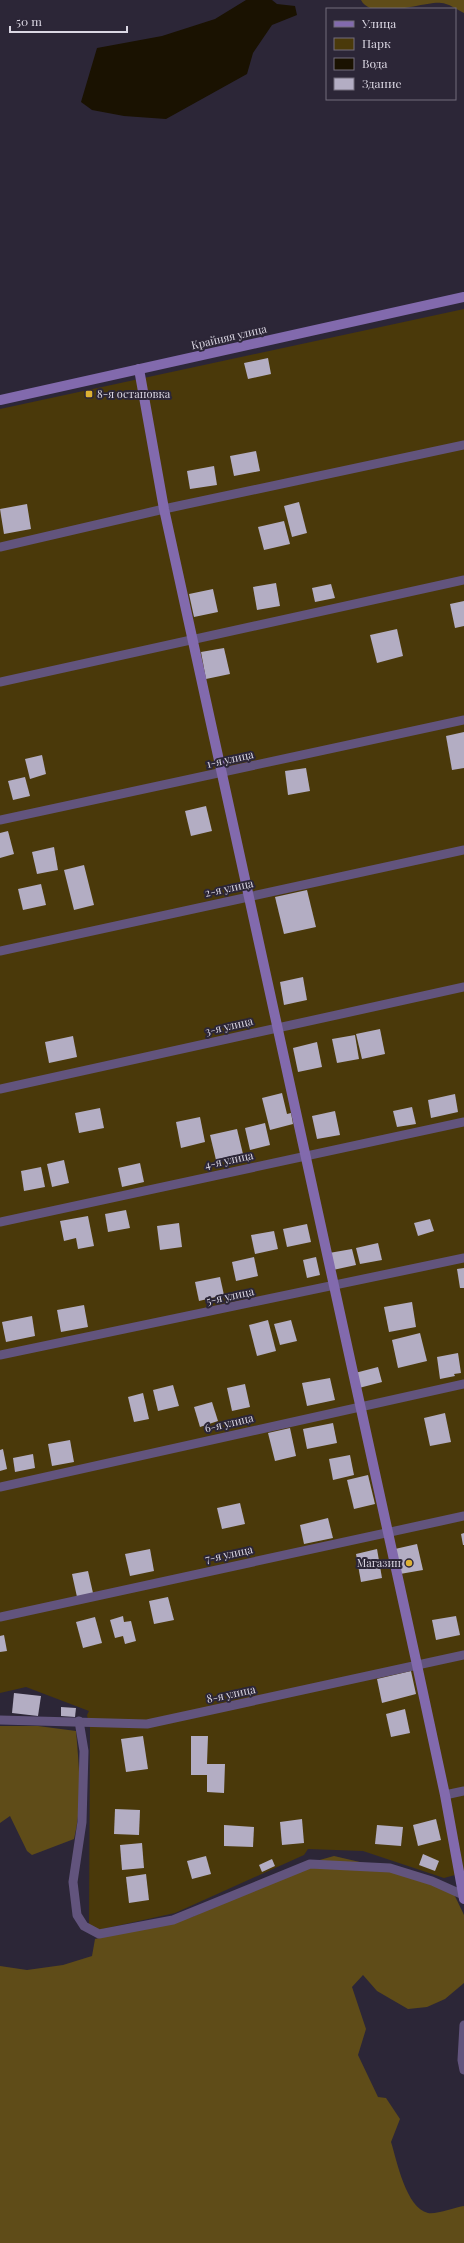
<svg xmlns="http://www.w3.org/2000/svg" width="464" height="2243" font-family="'Playfair Display',serif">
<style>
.green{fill:#4a390a}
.forest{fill:#5f4c18}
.water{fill:#1a1201}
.building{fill:#b3adc3}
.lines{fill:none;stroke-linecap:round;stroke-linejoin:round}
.lane{stroke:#62547d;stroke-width:9}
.secondary{stroke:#826aad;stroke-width:10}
.poi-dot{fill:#ddb133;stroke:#2c2637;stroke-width:1.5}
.labels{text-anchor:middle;stroke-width:4;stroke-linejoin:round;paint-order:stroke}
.street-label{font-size:11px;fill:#dbd7e3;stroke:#2c2637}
.poi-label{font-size:11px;fill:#dbd7e3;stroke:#2c2637;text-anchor:start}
</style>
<rect width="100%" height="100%" fill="#2c2637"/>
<path class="green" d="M464,309V1877L455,1875L444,1878L363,1851L308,1849L304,1855L175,1913L98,1930L89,1925L90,1728L87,1715L89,1711L26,1687L0,1693V409Z"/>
<g class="forest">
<path d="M361,0H464V13C458,10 448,3 441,3C424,1 372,22 361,0Z"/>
<path d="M0,1726H38L76,1731C79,1767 83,1803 74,1839L32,1855L27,1851L10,1816L0,1823Z"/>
<path d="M334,1856L390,1869L453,1892L464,1915V1983L445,1999L427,2007L408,2009L377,1991L363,1975L352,1987L366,2029L358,2055L378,2097L386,2098L400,2119L391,2142C397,2161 406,2208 428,2213C435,2215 456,2207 464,2206V2243H0V1966L27,1970L63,1965L92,1956L95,1939L192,1917L298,1866Z"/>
</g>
<path class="water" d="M246,0H272L277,4L295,6L297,15L272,25L253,53L247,74L166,119L124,116L92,110L81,102L97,48L162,36L215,19Z"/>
<g class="building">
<path d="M268,358L271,374L248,379L244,363Z"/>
<path d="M256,451L260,471L234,476L230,456Z"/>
<path d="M214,466L217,485L190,489L187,471Z"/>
<path d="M299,502L307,533L292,537L284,506Z"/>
<path d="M27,504L31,529L4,534L0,509Z"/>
<path d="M284,521L290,544L264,550L258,527Z"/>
<path d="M276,583L280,606L257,610L253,587Z"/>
<path d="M331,584L335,598L315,602L312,588Z"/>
<path d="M213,589L218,612L194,617L189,594Z"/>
<path d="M464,601V626L455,628L450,604Z"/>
<path d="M397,629L403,656L377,663L370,635Z"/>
<path d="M224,648L230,674L206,679L201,652Z"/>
<path d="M464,732V768L452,770L446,736Z"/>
<path d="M42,755L46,774L30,779L25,759Z"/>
<path d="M306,768L310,791L288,795L285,771Z"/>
<path d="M25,777L30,796L13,800L8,781Z"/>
<path d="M206,806L212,831L191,836L185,811Z"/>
<path d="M8,831L14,854L0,858V833Z"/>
<path d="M54,847L58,870L37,874L32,852Z"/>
<path d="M84,865L94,905L74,910L64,870Z"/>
<path d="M41,884L46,905L23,910L18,889Z"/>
<path d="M307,890L316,927L284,934L275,897Z"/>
<path d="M303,977L307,1000L284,1005L280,982Z"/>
<path d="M380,1029L385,1054L362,1059L356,1034Z"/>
<path d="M355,1035L359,1059L337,1063L332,1039Z"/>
<path d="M73,1036L77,1057L49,1063L45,1042Z"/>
<path d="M317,1042L322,1067L298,1072L293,1048Z"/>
<path d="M282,1093L287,1114L291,1113L293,1124L270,1130L262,1098Z"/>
<path d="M455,1094L458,1112L431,1118L428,1100Z"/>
<path d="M412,1107L416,1124L397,1127L393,1111Z"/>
<path d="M100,1108L104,1128L79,1133L75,1113Z"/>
<path d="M335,1111L340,1135L317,1139L312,1116Z"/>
<path d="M200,1117L205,1142L181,1148L176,1122Z"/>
<path d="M265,1123L270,1145L250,1150L245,1128Z"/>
<path d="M237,1129L243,1154L216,1160L210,1135Z"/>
<path d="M64,1160L69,1183L52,1187L47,1164Z"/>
<path d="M140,1163L144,1182L122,1187L118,1168Z"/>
<path d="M41,1167L45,1187L24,1191L21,1171Z"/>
<path d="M126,1210L130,1228L108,1232L105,1214Z"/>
<path d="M88,1216L94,1246L78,1249L76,1238L64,1241L60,1221Z"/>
<path d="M430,1219L434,1231L418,1236L414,1223Z"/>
<path d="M179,1223L182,1247L160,1250L157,1226Z"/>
<path d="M307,1224L311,1242L287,1247L283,1229Z"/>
<path d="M274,1231L278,1249L255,1254L251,1235Z"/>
<path d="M378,1243L382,1260L360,1264L356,1248Z"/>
<path d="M352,1249L356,1265L333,1270L329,1253Z"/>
<path d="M254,1257L258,1276L236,1281L232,1262Z"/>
<path d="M316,1257L320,1275L307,1278L303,1260Z"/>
<path d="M464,1268V1288H460L457,1269Z"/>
<path d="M220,1277L224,1295L199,1301L195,1282Z"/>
<path d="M412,1302L416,1327L389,1332L384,1307Z"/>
<path d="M84,1305L88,1327L61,1332L57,1310Z"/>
<path d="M32,1316L35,1336L6,1342L2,1322Z"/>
<path d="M268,1320L276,1351L257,1356L249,1325Z"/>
<path d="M291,1320L297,1341L280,1345L274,1324Z"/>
<path d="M420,1333L427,1361L398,1368L392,1340Z"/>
<path d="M458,1353L461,1373L454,1374L455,1376L440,1379L437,1357Z"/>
<path d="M378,1367L382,1382L359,1388L355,1373Z"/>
<path d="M330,1378L335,1400L307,1406L302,1383Z"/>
<path d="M245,1384L250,1407L232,1411L227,1388Z"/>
<path d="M173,1385L179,1406L158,1411L153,1390Z"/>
<path d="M143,1393L149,1419L134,1422L128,1397Z"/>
<path d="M212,1402L218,1421L200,1427L194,1407Z"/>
<path d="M445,1413L451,1442L430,1446L424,1418Z"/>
<path d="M333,1423L337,1443L307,1449L303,1429Z"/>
<path d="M290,1428L296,1456L275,1461L268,1433Z"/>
<path d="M70,1440L74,1462L52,1466L48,1444Z"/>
<path d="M3,1449L7,1469L0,1471V1450Z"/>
<path d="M33,1454L35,1468L15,1472L13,1458Z"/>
<path d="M350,1455L354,1475L333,1480L329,1459Z"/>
<path d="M368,1475L375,1504L354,1509L347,1480Z"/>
<path d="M240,1503L245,1524L222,1529L217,1508Z"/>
<path d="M328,1518L333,1538L304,1544L300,1525Z"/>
<path d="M464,1533V1545H463L461,1534Z"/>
<path d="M417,1544L423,1570L400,1574L395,1549Z"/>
<path d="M150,1549L154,1571L130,1576L125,1554Z"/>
<path d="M377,1549L382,1578L361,1582L356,1554Z"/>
<path d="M88,1571L93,1593L77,1597L72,1574Z"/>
<path d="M168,1597L174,1620L154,1624L149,1601Z"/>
<path d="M123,1616L124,1622L131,1621L136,1641L125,1644L123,1636L115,1638L110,1620Z"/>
<path d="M456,1616L460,1635L436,1640L432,1620Z"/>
<path d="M95,1617L102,1643L83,1648L76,1622Z"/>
<path d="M4,1635L7,1651L0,1652V1636Z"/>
<path d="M411,1671L416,1694L382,1703L377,1679Z"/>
<path d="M14,1693L41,1696L38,1716L12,1713Z"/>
<path d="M61,1707L76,1708L75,1717L61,1716Z"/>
<path d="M405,1709L410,1733L391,1737L386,1714Z"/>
<path d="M143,1736L148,1769L126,1772L121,1739Z"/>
<path d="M191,1736H208L207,1764H225L224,1793L207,1792V1775H191Z"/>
<path d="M115,1809L140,1810L139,1835L114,1834Z"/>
<path d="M302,1819L304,1843L282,1845L280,1822Z"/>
<path d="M436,1819L441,1840L418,1846L413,1825Z"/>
<path d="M224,1825L254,1827L253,1847L224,1846Z"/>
<path d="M377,1825L403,1827L401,1846L375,1844Z"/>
<path d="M142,1843L144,1868L122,1870L120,1845Z"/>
<path d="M423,1854L439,1861L435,1871L419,1865Z"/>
<path d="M206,1856L211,1874L192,1879L187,1861Z"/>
<path d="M272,1859L275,1866L262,1872L259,1865Z"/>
<path d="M146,1874L149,1900L129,1903L126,1877Z"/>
</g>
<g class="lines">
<g class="lane">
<path d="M0,547L164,509L464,445"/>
<path d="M0,682L464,580"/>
<path d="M0,820L464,720"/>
<path d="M0,951L464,850"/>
<path d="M0,1089L464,987"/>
<path d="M0,1222L464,1122"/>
<path d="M0,1355L464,1258"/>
<path d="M0,1487L464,1384"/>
<path d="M0,1617L464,1516"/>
<path d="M0,1720L147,1724L464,1655"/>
<path d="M79,1721L84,1751L82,1822L73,1882L77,1915L84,1926L99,1934L173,1920L310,1864L390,1868L432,1881L463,1895"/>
<path d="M445,1795L464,1791"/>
<path d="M464,2025L462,2060L464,2070"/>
</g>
<g class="secondary">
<path d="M139,369L164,509L417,1665L445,1795L464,1899"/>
<path d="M0,400L464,297"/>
</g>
</g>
<g class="poi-dot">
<rect x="85" y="390" width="8" height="8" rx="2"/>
<circle cx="409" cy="1563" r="4"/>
</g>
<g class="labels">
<g class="street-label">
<text transform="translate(229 337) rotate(-13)" y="4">Крайняя улица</text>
<text transform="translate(230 759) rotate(-12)" y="4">1-я улица</text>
<text transform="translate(229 888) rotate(-12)" y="4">2-я улица</text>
<text transform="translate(229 1026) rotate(-13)" y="4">3-я улица</text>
<text transform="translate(229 1160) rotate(-12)" y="4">4-я улица</text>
<text transform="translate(230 1296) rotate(-12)" y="4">5-я улица</text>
<text transform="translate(229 1423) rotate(-13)" y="4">6-я улица</text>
<text transform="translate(229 1554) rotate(-12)" y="4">7-я улица</text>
<text transform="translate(231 1694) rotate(-12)" y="4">8-я улица</text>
</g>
<g class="poi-label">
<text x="97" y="398">8-я остановка</text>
<text x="401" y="1567" text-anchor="end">Магазин</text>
</g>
</g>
<rect x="326" y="8" width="130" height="92" fill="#2c2637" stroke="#726d7c"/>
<rect x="334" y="21" width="20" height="6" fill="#826aad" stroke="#726d7c"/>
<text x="362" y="28" font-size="12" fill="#dbd7e3">Улица</text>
<rect x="334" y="38" width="20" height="12" fill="#4a390a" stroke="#726d7c"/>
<text x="362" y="48" font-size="12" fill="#dbd7e3">Парк</text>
<rect x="334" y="58" width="20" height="12" fill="#1a1201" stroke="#726d7c"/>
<text x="362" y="68" font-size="12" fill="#dbd7e3">Вода</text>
<rect x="334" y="78" width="20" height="12" fill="#b3adc3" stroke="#726d7c"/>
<text x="362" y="88" font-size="12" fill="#dbd7e3">Здание</text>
<path d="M10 26v6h117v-6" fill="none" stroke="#dbd7e3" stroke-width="2"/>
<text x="16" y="26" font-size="12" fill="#dbd7e3" stroke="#2c2637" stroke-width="3" paint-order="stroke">50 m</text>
</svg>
